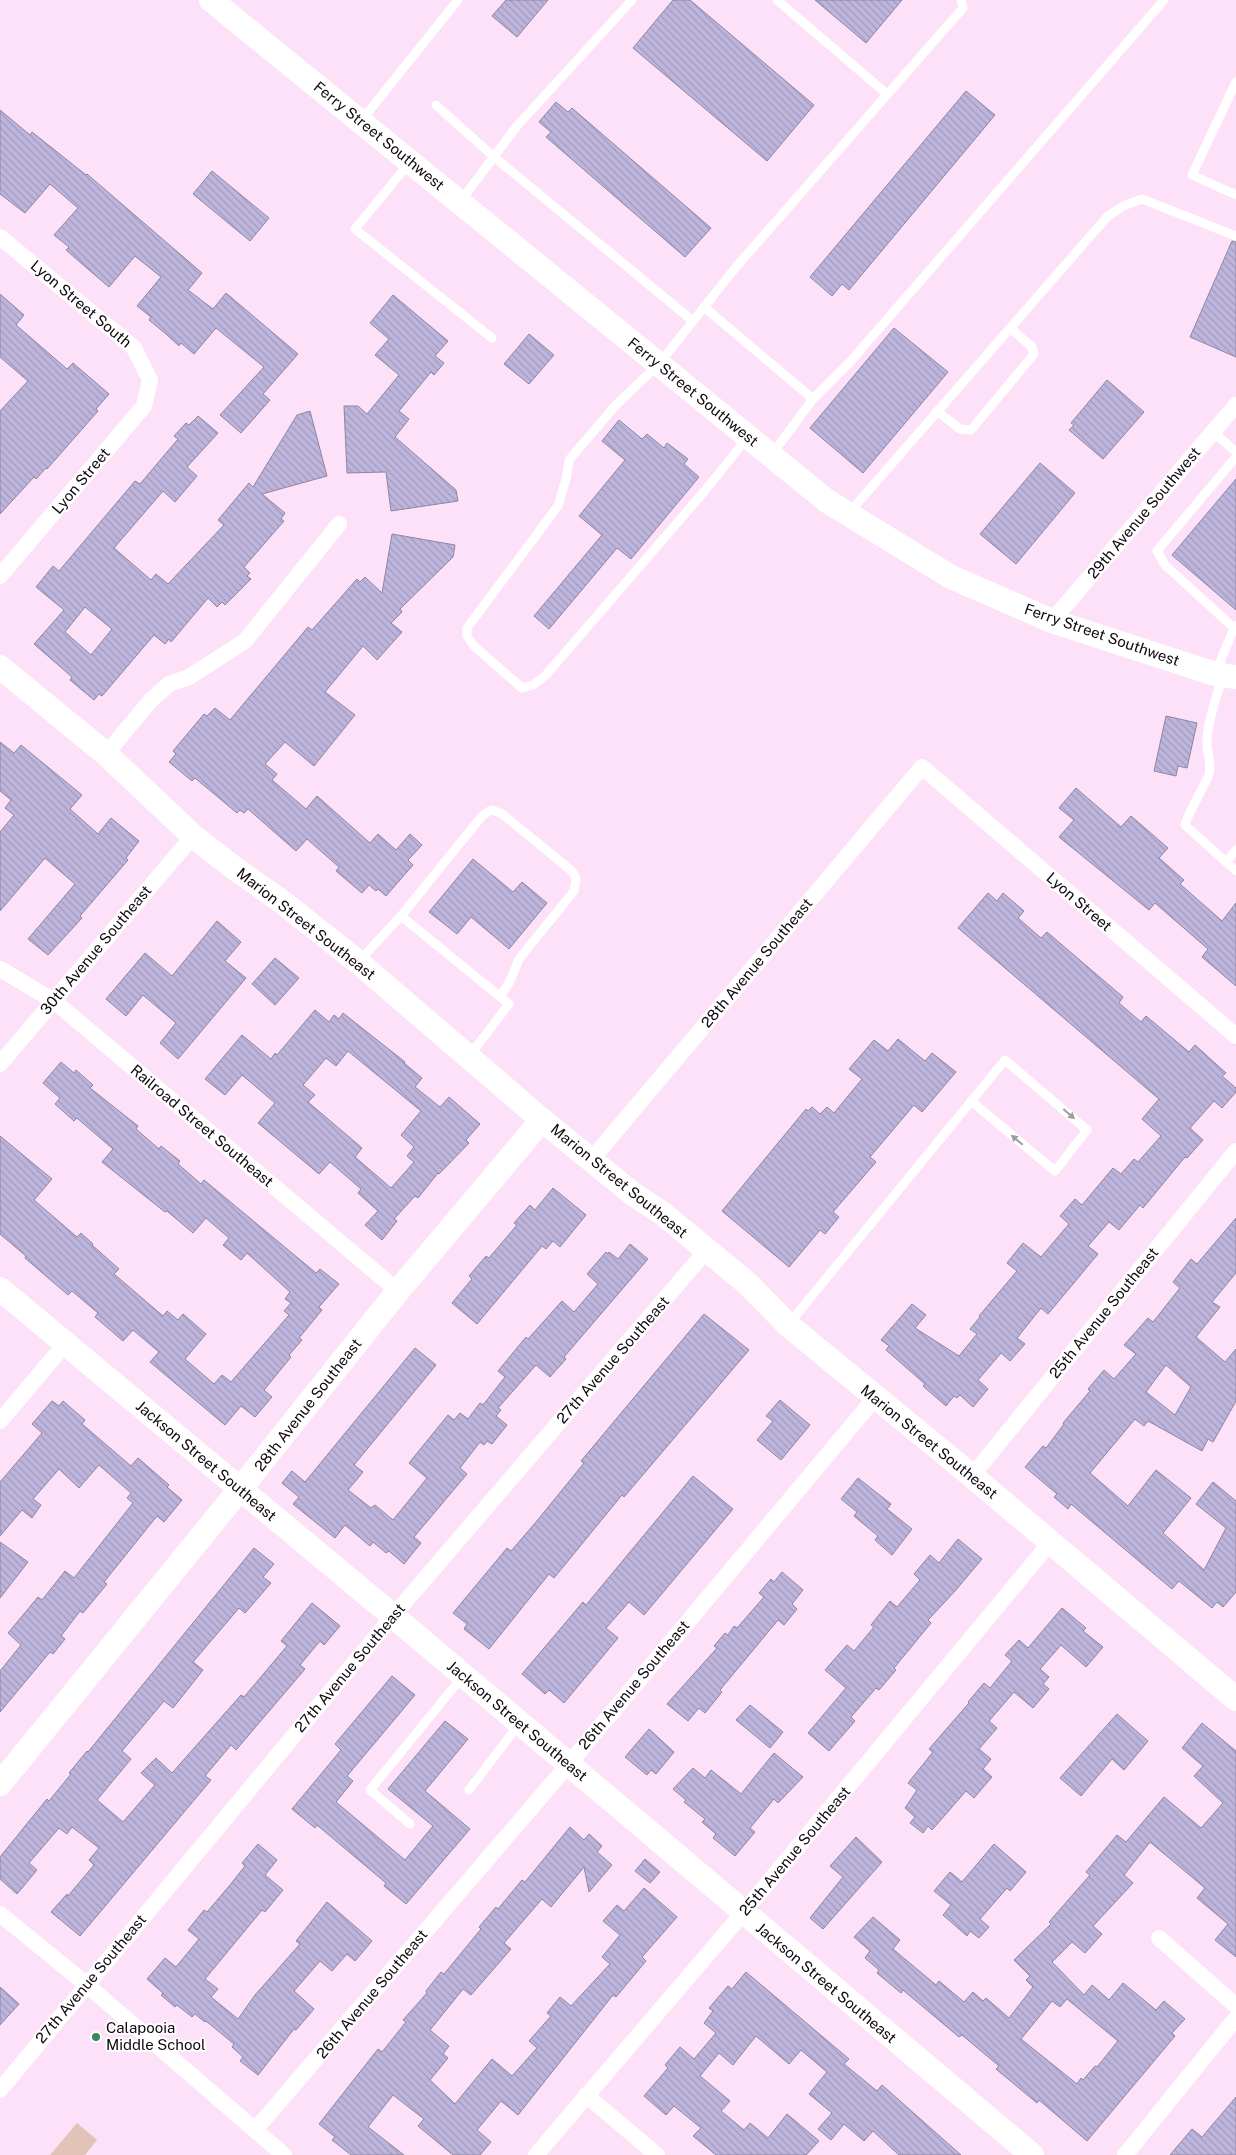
<svg xmlns="http://www.w3.org/2000/svg" width="1236" height="2155" font-family="'Public Sans',sans-serif">
<style>
.garden{fill:#e2c3b8}
.building{fill:url(#building-back-hatch);stroke:#8d86a2;fill-rule:evenodd}
.lines{fill:none;stroke-linecap:round;stroke-linejoin:round}
.lane{stroke:#fff;stroke-width:9}
.street{stroke:#fff;stroke-width:16}
.secondary{stroke:#fff;stroke-width:24}
.oneway{fill:#9f9c9f}
.poi-dot{fill:#368a5d;stroke:#fff;stroke-width:2}
.labels{text-anchor:middle;stroke-width:4;stroke-linejoin:round;paint-order:stroke}
.street-label{font-size:15px;fill:#10080f;stroke:#fff}
.poi-label{font-size:15px;fill:#10080f;stroke:#fff;text-anchor:start}
</style>
<defs>
<pattern id="building-back-hatch" width="6" height="6" patternUnits="userSpaceOnUse" patternTransform="scale(1.25)"><rect width="6" height="6" fill="#beb5dd"/><path d="M-1 5l2 2M0 0l6 6M5-1l2 2" fill="none" stroke="#a29abc"/></pattern>
</defs>
<rect width="100%" height="100%" fill="#fce1f8"/>
<path class="garden" d="M77,2123L97,2140L85,2155H50Z"/>
<g class="building">
<path d="M506,0H548L517,37L492,16Z"/>
<path d="M673,0H690L814,105L767,161L633,48Z"/>
<path d="M815,0H902L866,43Z"/>
<path d="M966,91L995,115L849,290L842,284L832,296L810,277Z"/>
<path d="M556,102L568,112L572,108L711,228L685,257L546,137L551,132L539,122Z"/>
<path d="M0,110L30,135L32,132L86,175L87,174L202,273L188,290L213,309L226,293L298,354L263,394L270,400L241,433L220,415L264,367L216,328L194,354L181,343L179,346L166,334L149,320L151,317L137,306L161,277L135,256L109,287L96,276L66,250L69,247L54,235L78,208L50,184L25,213L0,194Z"/>
<path d="M212,171L269,218L250,241L193,194Z"/>
<path d="M1232,241L1236,242V357L1190,337Z"/>
<path d="M0,294L24,315L16,325L67,369L73,363L109,394L96,409L98,411L47,469L46,468L36,479L34,477L0,514V411L28,381L0,357Z"/>
<path d="M393,295L448,341L435,356L444,363L434,375L431,372L399,411L409,419L395,437L456,490L458,501L391,511L386,472L347,473L344,406H358L367,414L399,375L375,355L389,339L370,323Z"/>
<path d="M894,328L948,372L863,473L810,428Z"/>
<path d="M529,334L554,355L529,384L504,364Z"/>
<path d="M1107,380L1144,412L1103,459L1069,430L1074,425L1071,423Z"/>
<path d="M310,411L327,476L262,494L285,513L281,519L284,521L244,567L250,573L247,576L251,579L225,605L222,602L217,607L208,598L171,642L169,639L165,644L154,635L102,696L99,694L94,700L70,680L72,677L34,644L64,610L36,587L53,566L59,571L135,481L140,484L178,439L174,436L186,423L189,425L198,416L218,433L187,467L197,476L175,502L163,491L114,548L151,580L156,574L168,584L224,525L218,520L249,483L253,487L297,415ZM85,607L112,629L91,655L65,632Z"/>
<path d="M619,420L642,439L647,434L664,448L667,443L688,459L684,464L699,477L631,559L617,548L549,629L534,616L602,535L579,516L625,460L602,441Z"/>
<path d="M1040,463L1075,493L1016,564L980,534Z"/>
<path d="M1236,479V610L1172,555Z"/>
<path d="M392,534L455,545L453,557L400,609L402,612L391,623L402,632L377,660L363,646L325,692L355,715L314,766L285,742L265,764L277,774L272,780L306,809L317,796L370,843L378,834L396,850L410,834L422,845L408,860L413,865L386,896L378,889L376,891L369,885L362,893L336,871L339,867L307,839L296,851L248,809L244,813L240,810L237,813L195,778L192,781L169,762L176,754L173,751L204,714L207,716L215,708L230,720L308,627L312,630L357,579L360,582L365,577L382,593Z"/>
<path d="M1166,716L1197,723L1187,768L1178,766L1176,776L1154,771Z"/>
<path d="M0,742L14,753L21,745L82,795L70,809L98,834L111,818L139,841L126,858L128,860L80,916L82,918L48,955L28,939L75,884L45,858L0,911V832L14,815L5,808L11,800L0,791Z"/>
<path d="M1076,788L1121,827L1131,816L1168,848L1159,858L1184,880L1180,884L1222,921L1236,903V986L1202,957L1208,949L1155,903L1149,910L1059,837L1074,820L1059,808Z"/>
<path d="M473,859L513,892L522,882L547,903L509,949L471,917L457,934L429,912Z"/>
<path d="M988,893L997,901L1003,893L1024,911L1018,918L1041,938L1047,932L1075,956L1123,997L1119,1003L1141,1022L1146,1016L1189,1052L1195,1045L1226,1073L1222,1076L1236,1088V1092L1222,1108L1214,1101L1190,1128L1203,1140L1187,1158L1185,1157L1143,1208L1140,1205L1119,1230L1109,1222L1088,1246L1098,1254L1048,1314L1041,1308L1017,1338L1025,1344L1010,1361L1001,1353L978,1380L988,1389L973,1407L960,1395L957,1398L954,1396L946,1406L923,1386L925,1384L886,1350L889,1346L881,1340L912,1304L926,1315L915,1328L959,1356L977,1334L970,1329L980,1317L979,1316L1017,1271L1007,1263L1023,1243L1041,1257L1069,1224L1060,1216L1075,1199L1082,1205L1113,1168L1121,1174L1134,1159L1138,1162L1161,1136L1142,1119L1159,1099L958,928Z"/>
<path d="M217,921L241,942L225,961L246,978L178,1059L160,1043L176,1023L143,995L126,1016L106,999L145,953L172,976Z"/>
<path d="M275,958L299,978L275,1005L252,984Z"/>
<path d="M315,1010L329,1022L334,1015L339,1019L343,1013L405,1062L404,1063L422,1078L415,1087L440,1107L449,1097L480,1124L466,1140L469,1143L439,1174L438,1173L418,1198L415,1196L394,1219L397,1221L382,1240L365,1225L378,1211L358,1193L361,1189L330,1162L319,1174L258,1123L275,1103L242,1075L225,1095L205,1079L242,1035L271,1059L275,1053L277,1055ZM348,1051L421,1111L401,1135L414,1147L407,1156L414,1162L391,1188L355,1157L362,1148L308,1102L315,1095L303,1085L326,1058L336,1066Z"/>
<path d="M898,1039L925,1061L932,1053L956,1072L922,1112L914,1105L870,1157L876,1162L833,1212L839,1217L825,1234L820,1230L789,1267L722,1211L806,1109L808,1111L812,1107L820,1114L827,1107L834,1113L862,1079L849,1069L874,1040L888,1051Z"/>
<path d="M61,1062L74,1073L76,1070L93,1085L90,1088L138,1126L136,1129L159,1149L161,1146L180,1161L178,1164L201,1184L204,1180L316,1273L320,1269L339,1284L319,1307L322,1310L299,1338L302,1340L289,1355L291,1357L264,1390L272,1397L255,1417L241,1406L225,1425L150,1362L159,1352L133,1330L123,1341L95,1317L98,1313L72,1291L68,1295L25,1258L26,1256L0,1234V1136L52,1179L34,1200L77,1237L81,1233L93,1244L92,1245L119,1269L114,1274L163,1316L167,1311L178,1320L183,1314L206,1334L185,1359L214,1384L222,1375L231,1382L289,1315L284,1311L291,1303L285,1299L290,1292L247,1253L241,1260L223,1245L229,1238L206,1218L193,1233L167,1211L165,1212L102,1162L113,1149L77,1118L74,1121L55,1104L60,1098L43,1083Z"/>
<path d="M553,1188L586,1215L560,1247L553,1241L546,1249L542,1246L477,1324L452,1303L472,1279L469,1276L486,1256L489,1258L517,1225L514,1223L530,1205L535,1210Z"/>
<path d="M1236,1218V1273L1212,1302L1220,1307L1196,1337L1225,1362L1236,1349V1401L1213,1442L1208,1439L1202,1451L1148,1421L1144,1426L1135,1419L1090,1473L1128,1506L1156,1470L1191,1498L1163,1533L1204,1570L1226,1528L1196,1504L1213,1482L1236,1501V1592L1223,1607L1217,1602L1212,1608L1179,1581L1172,1589L1071,1504L1068,1509L1054,1497L1057,1494L1025,1467L1043,1446L1046,1448L1064,1424L1063,1423L1090,1391L1088,1389L1104,1370L1114,1379L1136,1354L1124,1345L1148,1318L1153,1322L1180,1288L1173,1282L1191,1259L1197,1264ZM1166,1365L1191,1387L1175,1415L1146,1392Z"/>
<path d="M630,1244L648,1259L564,1357L566,1359L550,1377L536,1365L498,1408L501,1410L496,1416L507,1425L492,1444L487,1441L484,1445L480,1442L460,1468L467,1474L414,1537L421,1543L404,1564L389,1551L386,1553L373,1542L370,1546L345,1525L335,1538L293,1504L299,1497L282,1483L292,1471L305,1482L415,1348L436,1365L354,1465L363,1472L348,1490L371,1508L375,1505L393,1520L427,1478L409,1463L448,1415L454,1420L460,1413L468,1419L480,1403L483,1405L505,1377L498,1371L526,1337L528,1339L562,1301L574,1312L598,1284L587,1274L606,1252L608,1254L609,1252L618,1259Z"/>
<path d="M704,1314L749,1350L624,1497L622,1495L554,1578L549,1574L489,1649L464,1629L467,1624L453,1613L507,1548L511,1551L536,1522L584,1463L581,1461Z"/>
<path d="M780,1400L810,1425L781,1460L757,1440L773,1421L766,1416Z"/>
<path d="M52,1401L59,1406L63,1401L85,1420L82,1424L131,1466L138,1458L169,1485L167,1487L182,1500L164,1522L157,1516L104,1582L107,1584L83,1613L80,1611L61,1636L65,1639L53,1654L50,1652L0,1712V1671L21,1645L8,1633L38,1597L42,1600L65,1571L74,1578L133,1503L127,1498L131,1493L99,1465L79,1488L59,1469L33,1499L41,1505L32,1518L22,1510L0,1536V1482L42,1433L32,1424Z"/>
<path d="M693,1476L733,1509L644,1615L629,1602L606,1628L618,1638L564,1703L549,1690L545,1694L522,1674L583,1602L586,1605Z"/>
<path d="M858,1478L891,1504L887,1509L912,1529L892,1555L875,1540L878,1536L854,1516L857,1512L841,1499Z"/>
<path d="M958,1539L982,1559L955,1591L928,1620L931,1623L894,1668L896,1670L879,1690L876,1688L851,1717L855,1721L829,1751L808,1733L846,1688L825,1670L847,1645L854,1651L874,1627L871,1625L890,1601L897,1607L920,1580L914,1574L930,1555L939,1563Z"/>
<path d="M0,1542L28,1562L0,1598Z"/>
<path d="M254,1548L274,1564L263,1577L271,1583L245,1613L239,1608L193,1662L203,1670L173,1708L164,1701L122,1751L131,1759L97,1800L123,1822L155,1785L141,1773L156,1758L172,1773L241,1695L244,1697L287,1646L281,1641L312,1603L340,1626L324,1645L320,1641L300,1665L305,1669L236,1750L231,1745L205,1776L211,1780L80,1936L51,1912L67,1894L68,1896L94,1865L89,1860L99,1848L72,1827L67,1834L59,1828L29,1863L37,1870L17,1894L0,1879V1857L47,1799L49,1801L71,1774L69,1773L87,1751L88,1752Z"/>
<path d="M782,1572L803,1590L792,1604L797,1609L784,1625L778,1620L720,1690L722,1692L705,1713L699,1708L688,1721L667,1704L717,1648L714,1646L725,1633L728,1635L734,1626L737,1628L764,1597L759,1593L771,1579L774,1582Z"/>
<path d="M1062,1608L1086,1628L1083,1631L1103,1647L1086,1667L1061,1645L1040,1669L1049,1677L1043,1684L1049,1689L1033,1708L1014,1692L989,1721L997,1728L979,1749L991,1759L983,1769L992,1777L974,1798L966,1791L932,1830L928,1826L923,1833L910,1823L915,1817L905,1808L917,1790L908,1783L933,1752L929,1749L969,1703L968,1702L984,1683L990,1688L1012,1661L1005,1655L1019,1640L1028,1648Z"/>
<path d="M392,1676L415,1695L347,1776L353,1781L336,1802L405,1860L433,1826L388,1789L445,1721L468,1739L425,1791L470,1829L406,1904L384,1886L386,1883L317,1825L315,1828L292,1809L341,1750L335,1744Z"/>
<path d="M750,1705L783,1732L770,1748L736,1720Z"/>
<path d="M1117,1714L1148,1741L1124,1770L1112,1759L1081,1796L1060,1778Z"/>
<path d="M1202,1723L1236,1751V1957L1215,1940L1228,1924L1197,1898L1205,1888L1150,1842L1124,1875L1133,1883L1093,1926L1102,1934L1085,1953L1072,1942L1052,1962L1084,1995L1092,1985L1109,2000L1123,1983L1156,2010L1164,2001L1185,2019L1172,2033L1175,2036L1087,2141L1039,2100L1037,2103L996,2069L999,2066L962,2035L959,2037L903,1990L901,1993L877,1973L879,1970L865,1958L870,1951L854,1937L873,1917L900,1940L893,1949L936,1985L939,1981L964,2002L973,1992L983,2001L986,1998L1009,2018L1033,1987L1026,1980L1030,1976L1014,1960L1051,1924L1049,1922L1090,1875L1086,1872L1117,1835L1126,1842L1164,1797L1201,1828L1223,1803L1194,1776L1203,1766L1182,1748ZM1067,1999L1118,2041L1097,2067L1095,2066L1083,2080L1081,2078L1077,2084L1021,2039L1052,2001L1060,2007Z"/>
<path d="M649,1729L674,1752L656,1774L651,1770L647,1775L625,1757Z"/>
<path d="M774,1753L803,1777L778,1803L774,1799L750,1828L755,1832L735,1856L713,1838L716,1834L702,1822L705,1819L684,1802L686,1800L673,1789L693,1768L705,1778L711,1770L741,1794Z"/>
<path d="M570,1827L584,1840L589,1834L602,1846L597,1852L612,1865L589,1892L584,1867L551,1907L542,1899L504,1943L511,1949L471,1995L463,1989L430,2030L449,2046L443,2054L448,2058L430,2080L455,2104L492,2059L512,2076L537,2048L529,2041L551,2016L547,2013L560,1997L571,2006L610,1964L602,1957L620,1935L603,1921L617,1905L624,1911L644,1888L677,1917L642,1957L646,1961L616,1997L613,1995L518,2115L501,2101L477,2130L491,2142L480,2155H453L418,2126L424,2119L393,2095L368,2127L404,2155H351L332,2140L335,2137L319,2124L378,2049L382,2052L406,2022L403,2020L427,1993L426,1991L441,1972L444,1974L481,1929L479,1927L496,1907L498,1909L522,1880L525,1882Z"/>
<path d="M856,1837L882,1862L823,1929L810,1918L843,1877L830,1866Z"/>
<path d="M258,1844L277,1860L265,1875L283,1890L265,1912L262,1910L205,1979L218,1989L211,1997L238,2019L255,1995L300,1944L296,1941L327,1902L372,1941L355,1961L347,1954L332,1971L320,1961L294,1991L314,2009L296,2030L294,2029L258,2075L240,2061L243,2057L232,2047L234,2044L206,2021L205,2022L195,2014L192,2017L177,2005L175,2007L161,1995L163,1993L147,1979L165,1958L176,1967L199,1939L188,1930L204,1910L207,1912L230,1885L245,1866L242,1863Z"/>
<path d="M994,1844L1026,1872L1010,1891L1007,1888L980,1919L989,1927L979,1938L970,1931L967,1936L943,1915L951,1905L934,1891L950,1872L962,1882Z"/>
<path d="M645,1859L660,1872L650,1883L635,1871Z"/>
<path d="M746,1972L849,2059L844,2064L877,2091L882,2085L961,2155H899L873,2131L864,2141L844,2124L831,2140L818,2129L832,2113L809,2094L827,2072L801,2050L789,2064L756,2036L733,2065L719,2053L700,2076L730,2101L721,2111L744,2130L750,2123L768,2138L787,2114L819,2141L806,2155H716L693,2136L701,2128L674,2106L666,2115L644,2096L668,2068L665,2065L680,2047L694,2059L716,2033L704,2023L713,2011L709,2008L728,1986L732,1989Z"/>
<path d="M0,1987L19,2004L0,2025Z"/>
<path d="M1236,2097V2155H1170L1192,2129L1202,2137Z"/>
</g>
<g class="lines">
<g class="lane">
<path d="M777,0L887,94"/>
<path d="M1236,82L1192,175L1236,195"/>
<path d="M436,105L494,157L693,321"/>
<path d="M361,121L458,0"/>
<path d="M410,162L355,229L492,338"/>
<path d="M460,202L517,126L632,0"/>
<path d="M704,307L813,399L772,454"/>
<path d="M813,399L850,362L1164,0"/>
<path d="M937,411L960,429L971,430L1034,354L1032,347L1010,328"/>
<path d="M1213,432L1236,452"/>
<path d="M748,437L703,493L545,676L533,685L522,688L474,646L467,636V628L558,506L566,479L569,460L615,406L659,364L736,267L963,8L961,0"/>
<path d="M848,514L1107,217L1123,206L1142,199L1236,236"/>
<path d="M1234,628L1165,565L1157,551L1236,457"/>
<path d="M1215,674L1234,628L1236,626"/>
<path d="M1223,675C1218,692 1207,723 1207,739C1206,752 1213,764 1208,777C1204,786 1185,820 1185,825L1236,871"/>
<path d="M1227,861L1236,850"/>
<path d="M401,916L482,816L491,810L501,813L573,872L576,879L574,891L519,959L510,981L500,997"/>
<path d="M358,962L401,916L509,1004L470,1055"/>
<path d="M788,1325L1005,1060L1087,1130L1055,1171L971,1101"/>
<path d="M469,1790L519,1724"/>
<path d="M410,1824L370,1790L463,1676"/>
</g>
<g class="street">
<path d="M0,237L134,348L150,380L144,406L0,576"/>
<path d="M1052,621L1236,405"/>
<path d="M106,754L151,700L169,684L189,677L245,641L339,524"/>
<path d="M0,969L54,1001L398,1291"/>
<path d="M0,1064L193,836"/>
<path d="M592,1159L922,767L1236,1036"/>
<path d="M0,1421L66,1343"/>
<path d="M972,1476L1236,1151"/>
<path d="M0,1914L87,1985L284,2155"/>
<path d="M1159,1938L1236,2006"/>
<path d="M0,2090L393,1616L706,1251"/>
<path d="M586,2095L657,2155"/>
<path d="M255,2130L568,1765L875,1398"/>
<path d="M536,2155L743,1913L1050,1543"/>
<path d="M1125,2155L1236,2018"/>
</g>
<g class="secondary">
<path d="M211,0L827,501L951,577L1052,621L1215,674L1236,677"/>
<path d="M0,667L106,754L193,836L234,868L281,901L358,962L542,1120L633,1194L662,1213L748,1284L788,1325L972,1476L1236,1699"/>
<path d="M0,1289L393,1616L1032,2155"/>
<path d="M0,1784L253,1473L398,1291L542,1120"/>
</g>
</g>
<defs><path id="oneway-solid" d="M-6-.8H1V-3.2L6.5 0L1 3.2V.8H-6Z" transform="scale(1.25)"/></defs>
<g class="oneway">
<use href="#oneway-solid" transform="translate(1069 1114) rotate(41)"/>
<use href="#oneway-solid" transform="translate(1017 1140) rotate(-140)"/>
</g>
<circle class="poi-dot" cx="96" cy="2037" r="5"/>
<g class="labels">
<g class="street-label">
<text transform="translate(379 136) rotate(39)" y="5">Ferry Street Southwest</text>
<text transform="translate(81 304) rotate(40)" y="5">Lyon Street South</text>
<text transform="translate(693 392) rotate(39)" y="5">Ferry Street Southwest</text>
<text transform="translate(81 481) rotate(-50)" y="5">Lyon Street</text>
<text transform="translate(1144 513) rotate(-50)" y="5">29th Avenue Southwest</text>
<text transform="translate(1102 635) rotate(19)" y="5">Ferry Street Southwest</text>
<text transform="translate(1079 902) rotate(41)" y="5">Lyon Street</text>
<text transform="translate(306 924) rotate(38)" y="5">Marion Street Southeast</text>
<text transform="translate(96 950) rotate(-50)" y="5">30th Avenue Southeast</text>
<text transform="translate(757 963) rotate(-50)" y="5">28th Avenue Southeast</text>
<text transform="translate(202 1126) rotate(40)" y="5">Railroad Street Southeast</text>
<text transform="translate(619 1181) rotate(39)" y="5">Marion Street Southeast</text>
<text transform="translate(1104 1313) rotate(-51)" y="5">25th Avenue Southeast</text>
<text transform="translate(613 1360) rotate(-49)" y="5">27th Avenue Southeast</text>
<text transform="translate(308 1405) rotate(-52)" y="5">28th Avenue Southeast</text>
<text transform="translate(929 1442) rotate(39)" y="5">Marion Street Southeast</text>
<text transform="translate(206 1461) rotate(40)" y="5">Jackson Street Southeast</text>
<text transform="translate(350 1668) rotate(-50)" y="5">27th Avenue Southeast</text>
<text transform="translate(634 1685) rotate(-50)" y="5">26th Avenue Southeast</text>
<text transform="translate(517 1721) rotate(40)" y="5">Jackson Street Southeast</text>
<text transform="translate(795 1851) rotate(-50)" y="5">25th Avenue Southeast</text>
<text transform="translate(91 1979) rotate(-50)" y="5">27th Avenue Southeast</text>
<text transform="translate(826 1983) rotate(40)" y="5">Jackson Street Southeast</text>
<text transform="translate(372 1994) rotate(-50)" y="5">26th Avenue Southeast</text>
</g>
<g class="poi-label">
<text x="106" y="2033">Calapooia<tspan x="106" dy="17">Middle School</tspan></text>
</g>
</g>
</svg>
